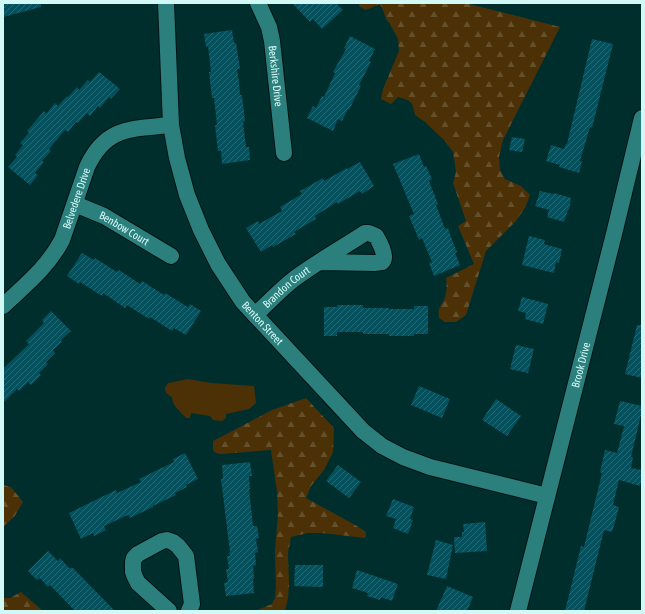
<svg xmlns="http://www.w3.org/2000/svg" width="645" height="614" font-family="'Asap Condensed',sans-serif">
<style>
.forest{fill:url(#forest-firs)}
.park{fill:#4c3107}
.building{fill:url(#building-hatch)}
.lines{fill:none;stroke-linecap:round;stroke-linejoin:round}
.minor-casing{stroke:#001413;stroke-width:18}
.minor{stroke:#2b7f7c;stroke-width:16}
.labels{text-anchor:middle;stroke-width:4;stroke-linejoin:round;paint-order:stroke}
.street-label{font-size:11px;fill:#d3f9f6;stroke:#002e2d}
</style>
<defs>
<pattern id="forest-firs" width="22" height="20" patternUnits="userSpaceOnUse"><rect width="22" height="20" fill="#4c3107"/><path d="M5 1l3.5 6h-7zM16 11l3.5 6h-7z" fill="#65502c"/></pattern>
<pattern id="building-hatch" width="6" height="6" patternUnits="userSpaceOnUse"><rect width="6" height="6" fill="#04505c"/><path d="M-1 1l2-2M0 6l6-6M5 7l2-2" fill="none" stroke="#286a74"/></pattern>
</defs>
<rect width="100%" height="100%" fill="#002e2d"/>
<g class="forest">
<path d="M359,3H465L560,27L503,140L499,157L500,170L505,179L521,186L530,195L525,208L516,221L486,251L466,315L456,322H445L439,318C438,308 439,309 444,300C447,293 447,285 446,278L474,264L458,226L466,221L453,183L456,172L453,152L444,140L425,122L415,115C412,101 412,101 398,97L391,104L381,99L383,89L399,51L398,39L390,24L386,19L383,10L380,4L366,10L360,7Z"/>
<path d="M306,398L334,428L333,452L324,470L311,486L306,498L357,526L366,532L365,538L322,533H308L291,537L288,553L289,585L288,598L285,611H255L272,604L275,598L276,587L275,551L278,513L277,492L271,450L221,454L216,453L213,450V441L272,410Z"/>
<path d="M3,485L11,487L23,502L14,517L3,527Z"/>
<path d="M21,592L43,611H3V598H10Z"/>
</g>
<path class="park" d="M188,379L211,383L254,386L256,403L249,409L226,414V418L222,421L213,420L210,416L191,413L190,418H186C181,412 172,406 172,397C168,395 165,393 165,388L168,383Z"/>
<g class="building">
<path d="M3,3H41V7L3,17Z"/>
<path d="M292,3H336L343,10L322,29L313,19L310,22Z"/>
<path d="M232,30L234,43H236L240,69H237L239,82L240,95H242L245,121L243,122L246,147H249L250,160L222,164L221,151H218L215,125H217L214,98H212L209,72H211L208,46L206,47L204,34Z"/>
<path d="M350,36L375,49L369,61L371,62L359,85L361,86L349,110L348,109L342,121L338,119L333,131L307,118L313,106L316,108L322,96L324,97L335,73L333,72L346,49L344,48Z"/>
<path d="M592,39L613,44L592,128L590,127L580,161H582L579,173L559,167L560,165L546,161L551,145L564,149L566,144H567Z"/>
<path d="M99,72L120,89L111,99L109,97L100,108L98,106L90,116L87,113L78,123L76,122L68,132L65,130L49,149L51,151L42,161L44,162L35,173L38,175L30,185L8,167L17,157L15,155L23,145L20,143L29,133L27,131L44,111L46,114L55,103L58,106L67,96L68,97L77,87L79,90L88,80L90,82Z"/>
<path d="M512,137L525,139L522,152L509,150Z"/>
<path d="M419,154L424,167L426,166L432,179L429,181L438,204L436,205L445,229L448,228L452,240L457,252L455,253L460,265L434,276L429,263L432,262L422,238L419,240L409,216L414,214L393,164Z"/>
<path d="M360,162L374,186L362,194L360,191L338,204L337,202L315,216L316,219L294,232L296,234L273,247L272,245L261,252L246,228L258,221L259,224L282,211L280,207L302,194L300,191L323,178L324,181L347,168V169Z"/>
<path d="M540,191L553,194L554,193L571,198L569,210H568L564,222L547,217L549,210L535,206Z"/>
<path d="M529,236L545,240L544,244L562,249L559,263L556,262L554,273L522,265Z"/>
<path d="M82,253L94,260L95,258L117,272L119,270L140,284L142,281L164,295L165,293L188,307L190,304L201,311L186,335L174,328L172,331L150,317L149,319L127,305L125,308L103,293L102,296L80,282L79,284L67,276Z"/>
<path d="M522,297L548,304L543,324L525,319L526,313L518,311Z"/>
<path d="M337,305H363V308H389V309H414V306H428V334H414V336H389V334H363V332H337V336H324V307H337Z"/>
<path d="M51,311L71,331L61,340L62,342L53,350L55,353L46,362L48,364L39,373L41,375L31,385L28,382L19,391L17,389L3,403V369L29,344L26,341L44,323L42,320Z"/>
<path d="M637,325H642V378L625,374Z"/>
<path d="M516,345L534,349L528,373L510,369Z"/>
<path d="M419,386L450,399L442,418L411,405Z"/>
<path d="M496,399L521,416L507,436L482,420Z"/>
<path d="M620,401L642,406V411L631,457H633L631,468L642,470V478L640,486L619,480L613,505L619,507L615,522L612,532L604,530L584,611H565L581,546L584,547L602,473L600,472L605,450L617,453L624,426L614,424Z"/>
<path d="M185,453L198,479L186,485L187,487L175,493L176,495L153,506V507L130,518L128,515L104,526L106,530L94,536L93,533L81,539L69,513L116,490L117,493L141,482L139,479L174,462L173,459Z"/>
<path d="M250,462L252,476H249L250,489H249L253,526H257L259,538L256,539L258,552L255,553L256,565L253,566L254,579H253L254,593L226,596L224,583L228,582L226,569H229L227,556H230L229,553L230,552L221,479H223L222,465Z"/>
<path d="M338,465L361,482L349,498L326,481Z"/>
<path d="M393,499L414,507L410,519L413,520L408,534L393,528L396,519L386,516Z"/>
<path d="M485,522L487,551L455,553L454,537H462V532H464L463,524Z"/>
<path d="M436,540L453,545L446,579L427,575Z"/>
<path d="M48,551L58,561L60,558L69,568H73L115,611H75L50,585L48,587L40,578L37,580L28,571Z"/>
<path d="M295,565H323V587L294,586Z"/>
<path d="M357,570L398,584L392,601L381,597L380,600L367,596L368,593L352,588Z"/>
<path d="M447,586L473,597L467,611H436Z"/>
</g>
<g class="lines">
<g class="minor-casing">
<g id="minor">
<path id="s1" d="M166,3L171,125L177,158L187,195L201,230L218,264L243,302L363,431L382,446L403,457L430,467L547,496"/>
<path id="s2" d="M258,3L269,27L272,41L284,153"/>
<path id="s3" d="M75,204L104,216L171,256"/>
<path id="s4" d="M3,306C24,286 48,267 62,240L87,167C106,126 132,129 171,125"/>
<path id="s5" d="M255,315C268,303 280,290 294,279C317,262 342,248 365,233H369L376,236C379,241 388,257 382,262C381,262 377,263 375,263L320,262"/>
<path d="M169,611L138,583L135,577L133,572V562L134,558L138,554L162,541L167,540L173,542L178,546L186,556L192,604L189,611"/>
<path id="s6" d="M518,611L614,234L642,118"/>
</g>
</g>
<use href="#minor" class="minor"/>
</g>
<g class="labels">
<g class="street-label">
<text dy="4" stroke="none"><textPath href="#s2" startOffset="76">Berkshire Drive</textPath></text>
<text dy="4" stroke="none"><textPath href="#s4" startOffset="133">Belvedere Drive</textPath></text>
<text dy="4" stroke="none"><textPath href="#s3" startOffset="55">Benbow Court</textPath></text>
<text dy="4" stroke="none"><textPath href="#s5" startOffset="42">Brandon Court</textPath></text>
<text dy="4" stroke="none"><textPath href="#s1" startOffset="344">Benton Street</textPath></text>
<text dy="4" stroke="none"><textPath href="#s6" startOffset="254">Brook Drive</textPath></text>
</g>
</g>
<rect width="645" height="614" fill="none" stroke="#d3f9f6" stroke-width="8"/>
</svg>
